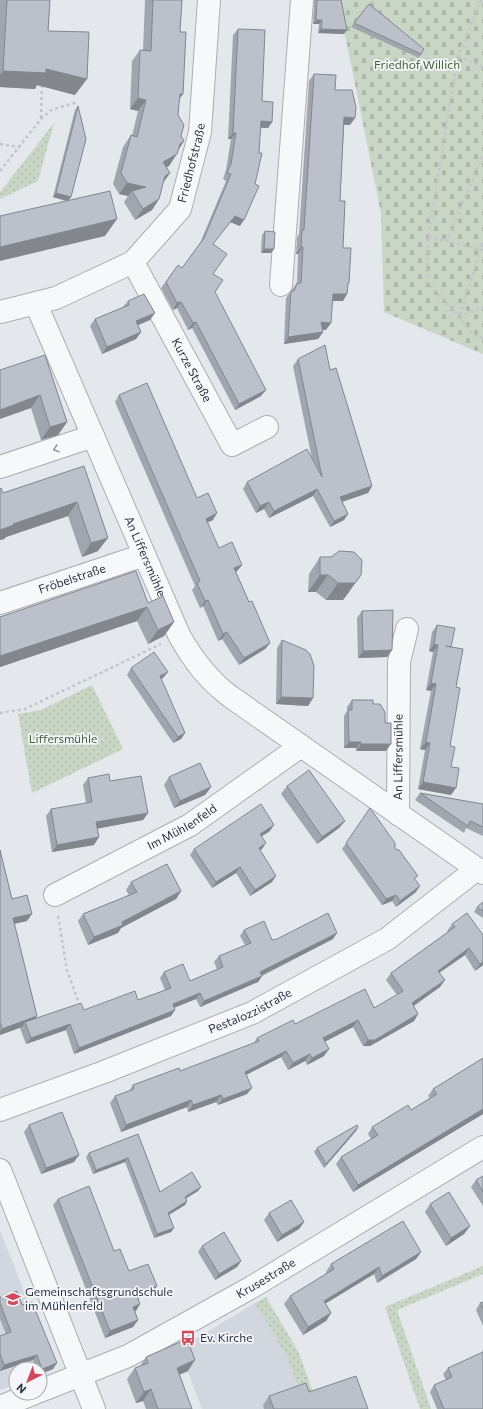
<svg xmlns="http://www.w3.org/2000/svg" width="483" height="1409" font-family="Commissioner,sans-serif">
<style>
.built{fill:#d2d6de}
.grass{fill:url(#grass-dots)}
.cemetery{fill:url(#cemetery-stones)}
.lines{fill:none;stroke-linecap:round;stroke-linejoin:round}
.street-casing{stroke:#a9aeb7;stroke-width:24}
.path{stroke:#c2c5cb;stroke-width:2.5;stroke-dasharray:3 3;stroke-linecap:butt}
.street{stroke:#f7f8fa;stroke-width:22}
.wall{fill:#a1a5ae}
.shaded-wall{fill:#83868d}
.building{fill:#bbc0ca;stroke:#83868d}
.oneway{stroke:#9196a0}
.labels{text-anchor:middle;stroke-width:3.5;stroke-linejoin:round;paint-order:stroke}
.park-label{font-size:12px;fill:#3f6138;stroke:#f4f6f9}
.street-label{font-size:12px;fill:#2b3445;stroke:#f4f6f9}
.poi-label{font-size:12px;fill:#2b3445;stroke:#f4f6f9;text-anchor:start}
</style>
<defs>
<pattern id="grass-dots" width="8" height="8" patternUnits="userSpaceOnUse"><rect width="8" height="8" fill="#c9d6c5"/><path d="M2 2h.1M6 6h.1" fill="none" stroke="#adb8ab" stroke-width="1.8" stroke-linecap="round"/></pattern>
<pattern id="cemetery-stones" width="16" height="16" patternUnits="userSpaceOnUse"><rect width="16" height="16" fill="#c9d6c5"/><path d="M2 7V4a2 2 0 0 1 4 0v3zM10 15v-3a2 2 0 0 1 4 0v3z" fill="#adb8ab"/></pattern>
</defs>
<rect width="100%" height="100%" fill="#e4e7ec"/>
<g class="built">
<path d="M0,1230L54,1369L40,1375V1369H16V1384L0,1390Z"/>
<path d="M255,1303L288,1359L306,1409H202L179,1349Z"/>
</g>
<g class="grass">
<path d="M54,123L38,181L0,199V192Z"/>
<path d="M92,685L123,749L32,793L18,714L41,710Z"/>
<path d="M483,1266V1274L397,1310L431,1409H420L385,1307Z"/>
<path d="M266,1297L299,1353L319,1409H306L288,1359L255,1303Z"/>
</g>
<path class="cemetery" d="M338,0H483V354L384,312L381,213Z"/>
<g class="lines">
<g class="street-casing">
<g id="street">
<path id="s1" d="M133,262L232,445L267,427"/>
<path d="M281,285L302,0"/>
<path id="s2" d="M36,304L179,635C193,660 208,680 231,697L483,873"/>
<path id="s3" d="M0,312L56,298L133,262L180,209L200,132L209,0"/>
<path d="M0,467L93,436"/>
<path id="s4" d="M0,603L144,555"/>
<path id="s5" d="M398,814L399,662L407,629"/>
<path id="s6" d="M55,895L190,825L301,746"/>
<path id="s7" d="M0,1110L104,1072L252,1013L387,939L477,869"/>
<path d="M0,1170L94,1409"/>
<path id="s8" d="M40,1391L128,1356L252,1287L483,1147"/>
<path d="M0,1407L35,1393"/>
</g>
</g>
<g class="path">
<path d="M481,0L458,56L428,237L427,282L459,316L473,335L483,338"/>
<path d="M458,56L483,67"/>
<path d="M41,118L42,83"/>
<path d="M0,144L19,147"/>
<path d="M0,171L41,119L51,110L78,102"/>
<path d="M428,237L483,250"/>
<path d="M446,242L483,155"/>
<path d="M460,315L483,241"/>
<path d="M459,316L483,308"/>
<path d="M0,713L25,709L161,644"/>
<path d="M58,916L67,970L80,1006"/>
</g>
<use href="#street" class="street"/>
</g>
<g class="wall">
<path d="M0,0H50L48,31L75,95L37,85L35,89L0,87Z"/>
<path d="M145,0H182L180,32L183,94L179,99L178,115L181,136L184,141L178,150L169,166L166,167L170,173L163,183L159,199L152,210L135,220L124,202L128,196L119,194L113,184L123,147L131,135L132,136L138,111L130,109L132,61L140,50H143Z"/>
<path d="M314,0H341L344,34L318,33L319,24H313Z"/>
<path d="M354,23L424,49L419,58L351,27Z"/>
<path d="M238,29L262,101L272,122L268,128H261L240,226L230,222L213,244V274L215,292L261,396L235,410L192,328L188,330L177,308L173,310L161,288L178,265L182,268L200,243L226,181L223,179L226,170L231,139H228L233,35Z"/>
<path d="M314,74L335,90L350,125H344L340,201L343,248L349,283L348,285L347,294L343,301H333L326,330L322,329L323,332L318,339L284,344L286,298L297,283L298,254H296L297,237L299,234L309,81Z"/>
<path d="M78,106L71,197L68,200L105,236L66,201L53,197L75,110Z"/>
<path d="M265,231L271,253H261L262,235Z"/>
<path d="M128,301L150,320L138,325L141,332L136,339L102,354L90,326L95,319L123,307Z"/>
<path d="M45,355L67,422L58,435L41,440L31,408Z"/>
<path d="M298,359L330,370L372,486L368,493L342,502L344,520L330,527L313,496L269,518L264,509L256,513L243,489L247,482L312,459L293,366Z"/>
<path d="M119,395L197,498L213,520L207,523L219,548L242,565L237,571L236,572L249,602L270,643L265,649L239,665L222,639L218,641L203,606L200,608L192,590L195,586L115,402Z"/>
<path d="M84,466L98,551L82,557L68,516L6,537L4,539L0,540V489L3,493Z"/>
<path d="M320,557L349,592L343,600H326L316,592H308L309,574Z"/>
<path d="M148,603L174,622L164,636L148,644L137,621L0,667V617Z"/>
<path d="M362,611L392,650L387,657L358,658L357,618Z"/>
<path d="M437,625L451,647L456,687L450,746L451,767V795L418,789L425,750L420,749L431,691L426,690L433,652L429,651L432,632Z"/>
<path d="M282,640L313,698L308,706L276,704L277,648Z"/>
<path d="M131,668L163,678L161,679L185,733L181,739L173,743L127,675Z"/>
<path d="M352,700L373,704L386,751H356V748H344V716L347,711V707Z"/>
<path d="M169,777L211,787L205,795L174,808L164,785Z"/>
<path d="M88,778L110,781L148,813L143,820L97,828L94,845L52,852L46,816L51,809L86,803L83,785Z"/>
<path d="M287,786L345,821L339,828L317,844L281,794Z"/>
<path d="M420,793L483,804V836L466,828L464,833L415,800Z"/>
<path d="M370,808L395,849L416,892L396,907L392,901L382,905L342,849Z"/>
<path d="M270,831L262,836V849L260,851L272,882L250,896L236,873L212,888L190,855L194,849Z"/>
<path d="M0,850L12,899L27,921L14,924L37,1016L35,1019L84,1010L138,1000L165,990L160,978L164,972L190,981L217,969L214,962L219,956L245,945L240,936L244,930L272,940L333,939L262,976L258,982L200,1007L196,999L174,1008L175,1010L171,1016L74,1054L66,1030L26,1044L20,1028L22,1027L0,1035Z"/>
<path d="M131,882L181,891L176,899L121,928L118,933L88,945L78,921L83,914L129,895L126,890Z"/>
<path d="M483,902V918L474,912L477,907Z"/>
<path d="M452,924L483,965L475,971L465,955L439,973L440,987L414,1006L418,1014L414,1021L370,1046H363L353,1027L325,1041L324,1056L307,1065L305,1061L288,1070L281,1057L246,1075L247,1094L218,1105L216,1102L188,1112L187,1107L121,1132L110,1103L115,1096L129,1091L133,1085L180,1071L254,1043L257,1038L295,1024L374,1008L397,995L386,980L391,973L448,932L447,931Z"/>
<path d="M483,1058V1114L353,1192L336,1164L341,1157L371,1139L368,1134L372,1127L411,1110L430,1098L428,1096L433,1089Z"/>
<path d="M29,1125L74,1162L41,1174L24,1132Z"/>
<path d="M358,1127L356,1131L324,1168L314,1152L317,1148Z"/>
<path d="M138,1134L160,1192L198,1191L186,1198L187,1201L185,1205L169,1215L174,1228L171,1232L154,1238L125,1162L93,1174L86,1157L89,1153Z"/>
<path d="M483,1176V1206L471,1187L476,1180Z"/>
<path d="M58,1199L114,1251L129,1271L157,1286L152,1293L138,1298L136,1311H135L138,1320L133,1327L105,1338L53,1205Z"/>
<path d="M430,1204L470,1226L464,1234L446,1246L425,1212Z"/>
<path d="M269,1213L304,1222L299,1229L277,1242L264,1220Z"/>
<path d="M202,1246L241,1261L237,1267L215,1280L198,1252Z"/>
<path d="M421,1252L416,1259L377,1283L374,1274L325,1304L331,1313L326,1321L303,1335L284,1304L290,1296L327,1274L326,1272L331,1264Z"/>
<path d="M0,1297L22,1305L53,1369L40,1374V1369H36L33,1360L0,1371V1336L6,1334L0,1319Z"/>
<path d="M483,1302V1326L476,1310L480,1303Z"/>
<path d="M483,1350V1409H437L430,1392L434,1385L446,1380L443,1374L448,1368L483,1352L482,1351Z"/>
<path d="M146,1357L188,1371L179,1375L192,1409H146L143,1401L136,1403L127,1379L135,1368L140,1366Z"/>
<path d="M309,1392L368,1409H264L263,1405L269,1396Z"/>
</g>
<g class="shaded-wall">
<path d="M316,20H322L319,24H313Z"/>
<path d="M321,29L347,30L344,34L318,33Z"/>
<path d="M46,69L87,79L75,95L37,85L35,89L0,87V75L3,71Z"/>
<path d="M180,94H183L175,105Z"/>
<path d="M138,98L146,100L138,111L130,109Z"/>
<path d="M344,117L355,118L350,125L339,124Z"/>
<path d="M261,121L272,122L268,128L257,127Z"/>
<path d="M233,133H236L231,139H228Z"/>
<path d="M184,141L177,152L180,144Z"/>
<path d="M177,154L169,166L156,174L163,162Z"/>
<path d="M170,173L162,184L165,176Z"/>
<path d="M127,183L146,187L132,191L128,196L119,194Z"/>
<path d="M56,193L71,197L68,201L53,197Z"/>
<path d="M159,199L152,210L135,220L143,209Z"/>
<path d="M235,216L244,220L240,226L230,222L208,250Z"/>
<path d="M117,219L105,236L0,261V247Z"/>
<path d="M301,247H303L298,254H296Z"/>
<path d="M264,249H274L271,253H261Z"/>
<path d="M333,294H347L343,301H328Z"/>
<path d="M181,302L177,308L173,310L177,303Z"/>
<path d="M155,313L150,320L131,328L136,321Z"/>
<path d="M196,322L192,328L188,330L193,323Z"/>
<path d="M321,322L331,323L326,330L316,329Z"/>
<path d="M141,332L136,339L102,354L107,347Z"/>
<path d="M323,332L318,339L284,344L288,337Z"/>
<path d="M266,390L261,396L235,410L239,404Z"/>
<path d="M40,395L31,408L0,419V410Z"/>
<path d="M67,422L58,435L41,440L50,427Z"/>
<path d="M372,486L368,493L335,504L340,497Z"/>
<path d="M317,489L313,496L269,518L274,511Z"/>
<path d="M77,502L68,516L6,537L4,539L0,540V530L13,524Z"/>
<path d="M269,502L264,509L256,513L260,506Z"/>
<path d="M217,513L213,520L201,525L206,519Z"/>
<path d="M348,514L344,520L330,527L334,521Z"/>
<path d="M108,538L98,551L82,557L91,543Z"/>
<path d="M242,565L237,571L230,575L234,568Z"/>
<path d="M320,575H328L316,592H308Z"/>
<path d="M361,575L349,592L343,600H326L338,583Z"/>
<path d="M208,600L203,606L200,608L205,601Z"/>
<path d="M147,607L137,621L0,667V656Z"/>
<path d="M174,622L164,636L148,644L158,630Z"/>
<path d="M227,632L222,639L218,641L223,634Z"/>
<path d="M270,643L265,649L239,665L244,658Z"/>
<path d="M434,644L438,645L433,652L429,651Z"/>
<path d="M392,650L387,657L358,658L363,651Z"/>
<path d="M168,672L163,678L156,683L160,676Z"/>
<path d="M431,683L436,684L431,691L426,690Z"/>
<path d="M281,697L313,698L308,706L276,704Z"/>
<path d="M185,733L181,739L173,743L178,737Z"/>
<path d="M349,742H361L356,748H344Z"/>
<path d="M426,742L430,743L425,750L420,749Z"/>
<path d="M361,744H391L386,751H356Z"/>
<path d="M423,782L456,788L451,795L418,789Z"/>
<path d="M211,787L205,795L174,808L180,801Z"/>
<path d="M148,813L143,820L91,830L96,822Z"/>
<path d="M345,821L339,828L317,844L322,837Z"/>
<path d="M274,825L270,831L256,840L260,834Z"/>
<path d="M99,837L94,845L52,852L57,845Z"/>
<path d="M266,843L262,849L255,854L259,848Z"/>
<path d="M240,867L236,873L212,888L216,882Z"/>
<path d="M276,876L272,882L250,896L255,890Z"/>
<path d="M420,886L416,892L396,907L400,901Z"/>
<path d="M181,891L176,899L121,928L118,933L88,945L94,937Z"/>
<path d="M396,895L392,901L382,905L386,899Z"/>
<path d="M32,914L27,921L8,925L13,918Z"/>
<path d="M337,933L333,939L256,978L260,972Z"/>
<path d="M469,948L465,955L433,977L438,971Z"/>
<path d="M483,962V965L475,971L480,964Z"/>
<path d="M262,976L258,982L200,1007L204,1001Z"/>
<path d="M445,980L440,987L407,1010L412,1003Z"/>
<path d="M200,993L196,999L168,1010L173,1004Z"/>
<path d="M175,1010L171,1016L74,1054L79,1048Z"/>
<path d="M418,1014L414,1021L370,1046H363L368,1040Z"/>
<path d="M37,1016L32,1023L25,1022L22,1027L0,1035V1031L2,1029Z"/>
<path d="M358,1020L353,1027L319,1045L323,1038Z"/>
<path d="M70,1024L66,1030L26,1044L31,1038Z"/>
<path d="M329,1049L324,1056L307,1065L312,1058Z"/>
<path d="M286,1051L281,1057L240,1078L245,1072Z"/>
<path d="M310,1054L305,1061L288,1070L293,1063Z"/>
<path d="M252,1088L247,1094L218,1105L223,1099Z"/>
<path d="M221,1095L216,1102L188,1112L193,1105Z"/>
<path d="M191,1100L187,1107L121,1132L126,1125Z"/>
<path d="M483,1109V1114L353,1192L358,1185Z"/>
<path d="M358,1127L356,1131L324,1168L326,1164Z"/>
<path d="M79,1155L74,1162L41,1174L46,1168Z"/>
<path d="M128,1158L125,1162L93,1174L96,1170Z"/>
<path d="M201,1187L198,1191L182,1201L185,1197Z"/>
<path d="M187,1201L185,1205L165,1217L168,1213Z"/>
<path d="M304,1222L299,1229L277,1242L282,1235Z"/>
<path d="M470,1226L464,1234L446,1246L451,1238Z"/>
<path d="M174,1228L171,1232L154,1238L157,1234Z"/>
<path d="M421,1252L416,1259L377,1283L382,1276Z"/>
<path d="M241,1261L237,1267L215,1280L219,1274Z"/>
<path d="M379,1267L374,1274L318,1308L324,1301Z"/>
<path d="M157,1286L152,1293L132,1301L136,1294Z"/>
<path d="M140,1304L136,1311L128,1314L133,1307Z"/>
<path d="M331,1313L326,1321L303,1335L308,1327Z"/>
<path d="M138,1320L133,1327L105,1338L110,1331Z"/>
<path d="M37,1355L33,1360L0,1371L4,1365Z"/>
<path d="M195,1360L188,1371L169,1379L177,1368Z"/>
<path d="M57,1363L53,1369L40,1374V1372L42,1369Z"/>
<path d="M151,1389L143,1401L136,1403L144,1392Z"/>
</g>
<g class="building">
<path d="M7,0H50L48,31L89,32L87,79L46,69V73L3,71Z"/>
<path d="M153,0H182L180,32H186L183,94H180L178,115L184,125L181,136L184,141L180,144L177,154L163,162L170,173L165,176L159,199L143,209L132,191L146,187L127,183L121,173L131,135L137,137L146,100L138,98L140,50L151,51Z"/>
<path d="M317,0H341L347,30L321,29L322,20H316Z"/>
<path d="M369,4L424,49L421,54L354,23Z"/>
<path d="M238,29L265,30L262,101L273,102L272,122L261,121L259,153H262L255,184L259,186L244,220L235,216L213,244L227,254L213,274L223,280L215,292L266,390L239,404L196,322L193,323L181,302L177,303L166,282L178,265L182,268L204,238L231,174L227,173L231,164L236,133H233Z"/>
<path d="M314,74L336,75L335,90H352L356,107L355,118L344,117L340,201H345L343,248H351L349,283H348L347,294H333L331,323L321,322L323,332L288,337L291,291H294L297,283H301L303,247H301L302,230H304Z"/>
<path d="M78,106L86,139L71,197L56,193Z"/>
<path d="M110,191L117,219L0,247V216Z"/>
<path d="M265,231L275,232L274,249H264Z"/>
<path d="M144,294L155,313L136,321L141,332L107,347L95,319L129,305L128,301Z"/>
<path d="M325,345L330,370L336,368L372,486L340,497L348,514L334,521L317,489L274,511L269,502L260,506L247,482L307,449L322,477L298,359Z"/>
<path d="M45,355L67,422L50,427L40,395L0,410V370Z"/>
<path d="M147,383L197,498L208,493L217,513L206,519L219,548L232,542L242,565L234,568L249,602L252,601L270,643L244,658L227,632L223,634L208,600L205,601L197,583L200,581L119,395Z"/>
<path d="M84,466L108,538L91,543L77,502L13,524L14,525L0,530V489L1,488L3,493Z"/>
<path d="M339,551L354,552L362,560L361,575L355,583H338L328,575H320V557H331Z"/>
<path d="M136,571L148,603L163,596L174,622L158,630L147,607L0,656V617Z"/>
<path d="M393,610L392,650L363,651L362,611Z"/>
<path d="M437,625L455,628L451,647L446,646L463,649L456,687L460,688L450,746L455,747L451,767L459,768L456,788L423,782L430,743L426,742L436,684L431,683L438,645L434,644Z"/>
<path d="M282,640L306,650L310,654L314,666L313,698L281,697Z"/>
<path d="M154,652L168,672L160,676L185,733L178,737L131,668Z"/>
<path d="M352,700H373V704H380L385,712V723H391V744H361V742H349L348,710H352Z"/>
<path d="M200,763L211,787L180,801L169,777Z"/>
<path d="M309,770L345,821L322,837L287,786Z"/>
<path d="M109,774L110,781L141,776L148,813L96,822L99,837L57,845L51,809L92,802L88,778Z"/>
<path d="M420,793L483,804V827L470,821L468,826Z"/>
<path d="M261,804L274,825L260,834L266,843L259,848L276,876L255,890L240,867L216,882L194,849Z"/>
<path d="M370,808L395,843V849L399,850L418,876L414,878L420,886L400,901L396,895L386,899L346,843Z"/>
<path d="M0,850L12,899L27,895L32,914L13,918L37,1016L2,1029L0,1022Z"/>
<path d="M167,864L181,891L122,922L123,925L94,937L83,914L137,892L131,882Z"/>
<path d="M483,902V911L477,907Z"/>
<path d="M328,913L337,933L260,972L262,976L204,1001L200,993L173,1004L175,1010L79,1048L70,1024L31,1038L25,1022L81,1003L84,1010L135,991L138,1000L171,988L164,972L183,964L190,981L223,967L219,956L251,943L244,930L264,921L272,940L277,939Z"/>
<path d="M467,913L483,935V962L480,964L469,948L438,971L445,980L412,1003L418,1014L375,1040H368L358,1020L323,1038L329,1049L312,1058L310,1054L293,1063L286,1051L245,1072L252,1088L223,1099L221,1095L193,1105L191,1100L126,1125L115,1096L134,1089L133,1085L179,1068L180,1071L259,1041L257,1038L293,1020L295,1024L365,989L374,1008L403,991L391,973L455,927L452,924Z"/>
<path d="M483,1058V1109L358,1185L341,1157L378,1135L372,1127L408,1105L411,1110L437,1094L433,1089Z"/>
<path d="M62,1112L79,1155L46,1168L29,1125Z"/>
<path d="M357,1125L358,1127L326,1164L317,1148Z"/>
<path d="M138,1134L160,1192L192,1172L201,1187L185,1197L187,1201L168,1213L174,1228L157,1234L128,1158L96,1170L89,1153Z"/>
<path d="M483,1176V1192L476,1180Z"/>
<path d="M89,1186L114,1251L120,1249L129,1271L148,1264L157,1286L136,1294L140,1304L133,1307L138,1320L110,1331L58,1199Z"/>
<path d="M449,1192L470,1226L451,1238L430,1204Z"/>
<path d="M291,1200L304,1222L282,1235L269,1213Z"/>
<path d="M403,1221L421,1252L382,1276L379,1267L324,1301L331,1313L308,1327L290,1296L334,1269L331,1264Z"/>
<path d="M224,1232L241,1261L219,1274L202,1246Z"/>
<path d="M17,1291L22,1305L32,1302L57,1363L42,1369L37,1355L4,1365L0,1354V1336L11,1332L0,1303V1297Z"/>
<path d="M483,1302V1309L480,1303Z"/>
<path d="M187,1339L195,1360L177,1368L192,1409H158L151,1389L144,1392L135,1368L148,1363L146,1357Z"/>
<path d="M483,1352V1409H444L434,1385L452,1377L448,1368Z"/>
<path d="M356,1376L368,1409H274L269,1396L306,1383L309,1392Z"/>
</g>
<defs><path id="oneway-chevron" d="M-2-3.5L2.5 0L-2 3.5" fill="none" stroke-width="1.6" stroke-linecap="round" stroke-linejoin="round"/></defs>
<use class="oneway" href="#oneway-chevron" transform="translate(56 449) rotate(161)"/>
<defs>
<g id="school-bare" transform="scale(1.2)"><path d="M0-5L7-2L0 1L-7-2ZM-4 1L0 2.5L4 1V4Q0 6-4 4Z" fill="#d1495b" stroke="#f4f6f9" stroke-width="2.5" paint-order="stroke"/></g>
<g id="bus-bare" transform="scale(1.2)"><path d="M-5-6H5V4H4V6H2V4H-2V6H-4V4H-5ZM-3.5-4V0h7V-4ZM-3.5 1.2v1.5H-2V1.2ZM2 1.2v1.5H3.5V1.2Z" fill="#d1495b" stroke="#f4f6f9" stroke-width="2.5" paint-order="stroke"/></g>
</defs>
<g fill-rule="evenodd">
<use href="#school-bare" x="13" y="1299"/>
<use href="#bus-bare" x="188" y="1338"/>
</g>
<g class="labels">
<g class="park-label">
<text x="417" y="69">Friedhof Willich</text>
<text x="63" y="743">Liffersmühle</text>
</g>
<g class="street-label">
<text dy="4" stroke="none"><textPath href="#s3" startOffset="261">Friedhofstraße</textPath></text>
<text dy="4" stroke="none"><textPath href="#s1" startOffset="123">Kurze Straße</textPath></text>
<text dy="4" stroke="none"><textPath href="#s2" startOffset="275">An Liffersmühle</textPath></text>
<text dy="4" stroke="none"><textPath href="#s4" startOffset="76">Fröbelstraße</textPath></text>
<text dy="4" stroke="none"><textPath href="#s5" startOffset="57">An Liffersmühle</textPath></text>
<text dy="4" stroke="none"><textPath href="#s6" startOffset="144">Im Mühlenfeld</textPath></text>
<text dy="4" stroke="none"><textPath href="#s7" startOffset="269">Pestalozzistraße</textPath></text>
<text dy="4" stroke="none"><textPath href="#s8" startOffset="253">Krusestraße</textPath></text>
</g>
<g class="poi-label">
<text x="25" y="1296">Gemeinschaftsgrundschule<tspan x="25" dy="14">im Mühlenfeld</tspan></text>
<text x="200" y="1342">Ev. Kirche</text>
</g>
</g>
<g transform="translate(28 1381) rotate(222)"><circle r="19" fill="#f4f6f9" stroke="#a4a8b1"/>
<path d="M0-3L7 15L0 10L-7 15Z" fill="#d1495b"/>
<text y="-6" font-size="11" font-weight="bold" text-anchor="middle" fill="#2b3445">N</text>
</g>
</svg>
